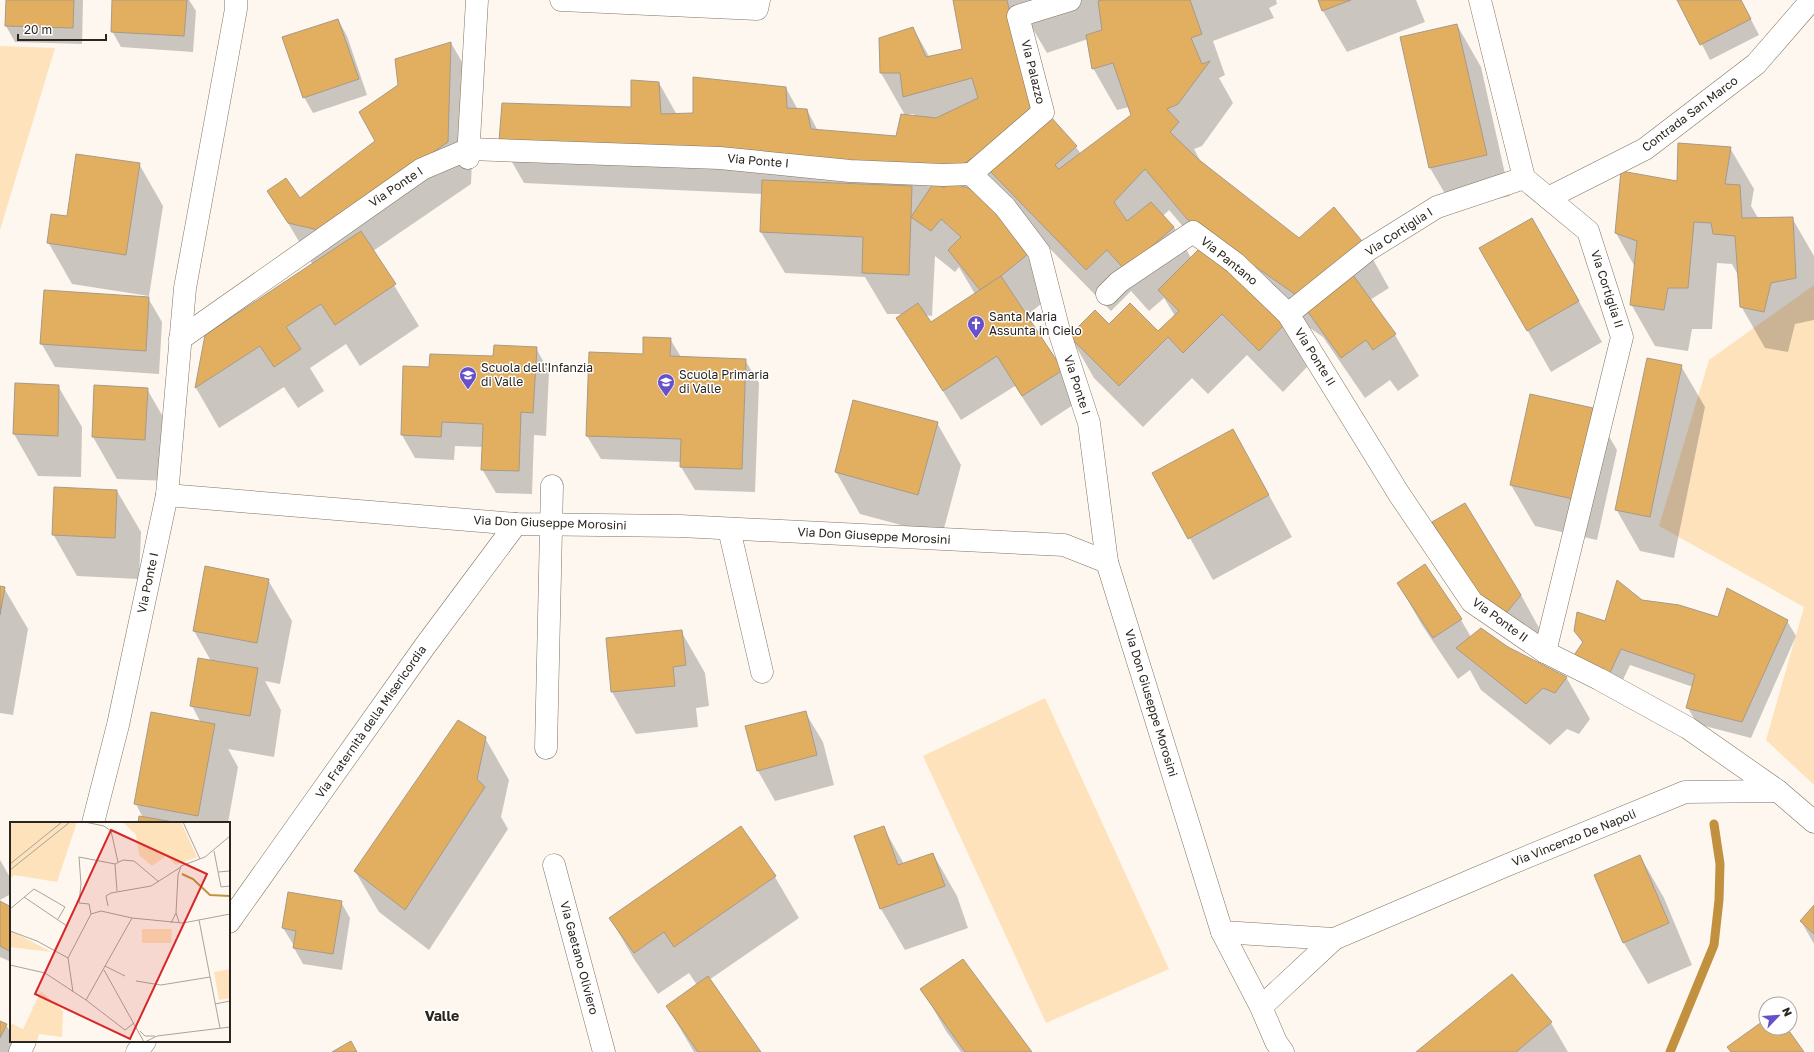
<svg xmlns="http://www.w3.org/2000/svg" width="1814" height="1052" font-family="'Golos Text',sans-serif">
<style>
.green{fill:#fde2bb}
.shadow{fill:#0003;fill-rule:evenodd}
.lines{fill:none;stroke-linecap:round;stroke-linejoin:round}
.stream{stroke:#c29140;stroke-width:9}
.building{fill:#e2af60;stroke:#a79a87}
.minor-casing{stroke:#807462;stroke-width:23}
.minor{stroke:#fff;stroke-width:22}
.labels{text-anchor:middle;stroke-width:3;stroke-linejoin:round;paint-order:stroke}
.street-label{font-size:12px;fill:#2a251e;stroke:#fff}
.poi-label{font-size:12px;fill:#2a251e;stroke:#fff;text-anchor:start}
.quarter-label{font-size:14px;font-weight:bold;fill:#2a251e;stroke:#fff}
.inset-river{fill:none;stroke:#c29140;stroke-width:2}
.inset-road{fill:none;stroke:#a9a39b;stroke-width:1}
.view{fill:#d62828;fill-opacity:0.15;stroke:#d62828;stroke-width:2}
.inset-edge{fill:none;stroke:#2a251e;stroke-width:2}
</style>
<rect width="100%" height="100%" fill="#fdf7ef"/>
<g class="green">
<path d="M0,46L55,48L0,230Z"/>
<path d="M1814,285V785L1766,740L1804,607L1659,526L1709,360Z"/>
<path d="M1045,698L1169,969L1046,1023L923,756Z"/>
</g>
<g class="shadow">
<path d="M7,0H83L82,44L15,42L6,26Z"/>
<path d="M113,0H189L196,11L193,52L121,47L112,31Z"/>
<path d="M954,0H1276L1277,4L1269,8L1274,18L1213,41L1225,75L1219,78L1233,103L1202,146L1194,149L1201,162L1299,239L1366,247L1389,288L1370,300L1395,335L1419,376L1398,391L1390,380L1365,398L1323,337L1235,276L1283,326L1307,367L1283,392L1247,355L1208,394L1192,378L1143,427L1094,378L1070,336L1109,325L1158,332L1175,316L1164,298L1149,311L1131,291L1111,311L1014,212L1006,224L1027,255L1051,296L1026,316L1079,401L1041,426L1015,386L961,420L897,318L903,314H887L865,277L785,273L761,232L763,194L524,183L500,141L632,108L659,83L677,115L694,114L786,88L798,110H807L818,131L897,137L905,115L881,73L913,28L930,58L963,50ZM1023,12L1047,53L1088,39L1093,68L1117,110L1129,107L1132,116L1081,154L1076,147L1048,116ZM908,114H914L916,117L908,116ZM1169,210L1201,248L1191,258L1174,227L1163,216ZM935,256L955,272L959,267L975,294L930,323L925,315L932,316Z"/>
<path d="M1319,0H1416L1425,22L1347,52L1323,11Z"/>
<path d="M1679,0H1741L1759,35L1710,60Z"/>
<path d="M338,20L347,36L367,95L313,113L304,97Z"/>
<path d="M1457,25L1481,67L1510,196L1454,209L1430,168Z"/>
<path d="M451,43L475,84L471,184L373,251L419,326L360,366L346,344L310,368L324,391L298,408L284,387L219,428L196,388L206,336L313,265L269,191L300,199L376,141L399,85Z"/>
<path d="M1730,148L1754,189L1751,206L1758,218H1792L1814,256V320L1795,324L1788,352L1765,348L1741,306L1738,275L1732,264L1717,263L1712,329H1692L1688,351L1655,346L1631,304L1635,267L1616,233L1678,182Z"/>
<path d="M139,164L163,206L149,296L72,284L48,242L67,217Z"/>
<path d="M1532,219L1602,342L1551,372L1481,248Z"/>
<path d="M148,298L162,322L159,374L55,367L41,343Z"/>
<path d="M670,339L681,357L745,360L759,383L755,492L695,490L681,467V462L601,459L587,436L644,355Z"/>
<path d="M536,348L549,372L546,436L534,435L532,494L496,493L482,469L483,447L455,446L454,460L415,458L402,435L430,368Z"/>
<path d="M1681,366L1705,407L1674,558L1640,551L1616,509Z"/>
<path d="M16,384L58,386L82,427L81,477L38,476L14,434Z"/>
<path d="M95,386L147,389L171,431L169,481L117,479L93,437Z"/>
<path d="M854,402L937,423L961,465L942,536L860,514L836,472Z"/>
<path d="M1593,409L1617,450L1597,540L1535,526L1511,485Z"/>
<path d="M1233,430L1292,537L1213,580L1154,473Z"/>
<path d="M117,491L141,532L139,579L77,576L53,534Z"/>
<path d="M1433,523L1521,595L1544,637L1532,653L1504,638L1457,564Z"/>
<path d="M268,580L292,621L280,684L265,681L281,710L274,757L228,749L238,767L228,823H139L143,818L136,804L201,723L192,706L211,661L194,631Z"/>
<path d="M1398,583L1461,620L1471,637L1507,648L1566,677L1590,719L1579,734L1567,729L1550,745L1481,690L1470,670L1458,679L1422,625Z"/>
<path d="M0,587L4,588L28,629L13,715L0,713Z"/>
<path d="M1719,618L1787,621L1796,636L1751,738L1697,724L1688,708L1693,687L1630,665L1618,690L1583,644L1575,631L1606,623Z"/>
<path d="M681,631L705,673L709,706L696,708L698,727L636,734L612,692L607,639Z"/>
<path d="M805,712L823,742L834,785L775,801L758,771Z"/>
<path d="M485,738L509,780L501,817L508,829L429,950L379,912L355,871Z"/>
<path d="M741,827L775,877L799,918L709,980L760,1052H694L667,1006L697,985L689,973L658,994L634,959L610,918Z"/>
<path d="M883,827L904,864L933,854L957,896L968,928L905,950L881,909Z"/>
<path d="M1640,856L1664,898L1692,965L1648,984L1624,943L1595,876Z"/>
<path d="M0,860L11,879V894L0,900Z"/>
<path d="M341,902L350,918L342,970L303,964L294,948L295,944H293L283,928Z"/>
<path d="M0,903L11,908V962L0,957Z"/>
<path d="M1814,907V944L1801,921Z"/>
<path d="M1512,976L1551,1023L1568,1052H1418Z"/>
<path d="M922,989L1030,1052H961L946,1031Z"/>
<path d="M0,1022L6,1025L11,1033V1041H15L22,1052H0Z"/>
</g>
<g class="lines">
<path class="stream" d="M1670,1052L1714,945L1719,900L1720,864L1714,824"/>
</g>
<g class="building">
<path d="M6,0H74L73,28L5,26Z"/>
<path d="M112,0H187L184,36L111,32Z"/>
<path d="M953,0H1007L1035,113L957,169L499,141L502,103L631,107V80L659,82L661,114L693,113V77L786,87L787,108L807,109L811,129L896,136L901,114L936,118L978,98L972,78L903,97L900,73H880L879,38L913,27L926,57L962,49Z"/>
<path d="M1102,0H1190L1202,34L1191,38L1202,64L1210,61L1178,104L1167,109L1179,122L1170,132L1198,159L1299,238L1334,207L1366,246L1299,297L1187,219L1145,169L1114,202L1127,221L1151,202L1174,227L1125,270L1107,250L1086,270L989,170L1049,115L1077,146L1055,165L1059,169L1131,115L1113,63L1092,69L1086,35L1102,30L1098,1Z"/>
<path d="M1318,0H1351L1322,11Z"/>
<path d="M1677,0H1741L1751,19L1700,45Z"/>
<path d="M338,19L359,79L303,98L282,37Z"/>
<path d="M1457,24L1487,155L1429,168L1400,37Z"/>
<path d="M451,42L448,142L318,230L288,223L267,191L286,178L300,198L375,141L359,112L398,85L395,59Z"/>
<path d="M1678,143L1731,147L1725,184L1740,185L1742,218L1793,217L1796,278L1771,283L1764,312L1740,307L1735,236L1713,234L1711,223L1694,222L1688,288H1668L1664,310L1630,305L1637,241L1615,233L1621,171L1677,181Z"/>
<path d="M76,154L140,163L126,255L47,243L51,214L67,216Z"/>
<path d="M762,180L912,186L909,275L862,273L863,237L760,232Z"/>
<path d="M935,181L944,188L948,182L971,189L1007,224L1028,254L1001,276L980,290L948,250L961,237L941,219L931,231L911,217Z"/>
<path d="M1532,218L1579,301L1527,331L1479,248Z"/>
<path d="M361,231L396,284L335,325L321,304L286,327L301,349L274,367L260,346L195,388L205,335Z"/>
<path d="M1203,245L1284,325L1259,351L1222,314L1183,353L1168,337L1119,386L1069,336L1095,310L1109,324L1130,303L1158,331L1179,311L1158,290Z"/>
<path d="M1350,271L1396,334L1373,350L1366,340L1341,358L1303,305Z"/>
<path d="M1001,276L1063,370L1022,396L997,356L943,391L896,318L918,303L931,322Z"/>
<path d="M44,290L149,297L146,351L40,344Z"/>
<path d="M643,337L671,338L670,356L746,359L742,469L680,467L681,439L586,436L589,352L643,354Z"/>
<path d="M494,345L537,347L533,413L521,412L519,471L481,470L483,424L442,422L441,437L401,435L403,366L429,367L430,354L493,356Z"/>
<path d="M1647,358L1682,365L1650,517L1615,510Z"/>
<path d="M15,383L59,385L58,436L13,434Z"/>
<path d="M94,385L148,388L145,440L92,437Z"/>
<path d="M1530,394L1593,408L1573,499L1510,485Z"/>
<path d="M853,400L938,422L918,495L835,472Z"/>
<path d="M1233,429L1269,495L1188,539L1152,473Z"/>
<path d="M54,487L117,490L115,538L52,535Z"/>
<path d="M1465,503L1521,595L1507,612L1479,597L1432,522Z"/>
<path d="M1425,564L1462,619L1433,638L1397,583Z"/>
<path d="M205,566L269,579L257,643L193,631Z"/>
<path d="M1617,580L1642,600L1679,605L1718,617L1727,588L1788,620L1742,722L1686,708L1695,675L1621,649L1609,675L1568,664L1583,642L1574,631L1577,612L1605,621Z"/>
<path d="M0,586L5,587L0,615Z"/>
<path d="M1481,628L1508,647L1567,677L1555,693L1543,688L1526,704L1456,648Z"/>
<path d="M682,630L686,665L673,667L675,686L611,692L606,638Z"/>
<path d="M198,658L258,668L250,716L190,706Z"/>
<path d="M806,711L817,755L757,771L745,726Z"/>
<path d="M151,712L215,724L198,816L134,804Z"/>
<path d="M458,720L486,737L477,779L485,787L405,910L354,871Z"/>
<path d="M139,816L179,823H138Z"/>
<path d="M741,826L776,876L674,947L664,932L634,953L609,918Z"/>
<path d="M884,826L898,865L933,853L945,886L880,909L854,836Z"/>
<path d="M1640,855L1669,923L1623,943L1594,875Z"/>
<path d="M288,892L342,901L333,954L293,948L296,931L282,928Z"/>
<path d="M0,901L11,907V952L0,946Z"/>
<path d="M1814,905V934L1800,921Z"/>
<path d="M963,959L1032,1052H965L920,989Z"/>
<path d="M1512,974L1552,1022L1516,1052H1416Z"/>
<path d="M708,976L761,1052H698L666,1006Z"/>
<path d="M1766,1019V1028H1787L1804,1052H1731L1727,1047Z"/>
<path d="M0,1021L7,1024L0,1038Z"/>
<path d="M351,1041L357,1052H332Z"/>
</g>
<g class="lines">
<g class="minor-casing">
<g id="minor">
<path d="M561,0L757,9L759,0"/>
<path d="M1480,0L1524,178L1588,231L1622,337L1545,652"/>
<path d="M468,158L477,0"/>
<path d="M971,174L1043,112L1018,16L1070,0"/>
<path d="M1548,198L1645,149L1756,64L1808,4V0"/>
<path d="M1107,294L1119,282L1193,232L1235,263L1288,314L1399,494L1472,602L1545,652L1599,679L1688,728L1778,791"/>
<path d="M1288,314L1368,250L1437,207L1524,178"/>
<path d="M180,339L422,169L469,149L720,158L850,171L943,175L971,174L1005,207L1039,252L1059,331L1089,423L1107,562"/>
<path d="M167,495L516,524L680,526L1064,545L1107,562L1222,932L1261,1007L1276,1042L1283,1052"/>
<path d="M729,529L762,672"/>
<path d="M546,748L552,486"/>
<path d="M93,823L118,725L167,495L185,288L236,9V0"/>
<path d="M554,865L604,1052"/>
<path d="M229,922L425,646L516,524"/>
<path d="M1222,932L1334,939L1261,1007"/>
<path d="M1334,939L1505,866L1685,792L1778,791L1814,822"/>
<path d="M20,1052L25,1041"/>
<path d="M137,1052L145,1041"/>
</g>
</g>
<use href="#minor" class="minor"/>
</g>
<defs>
<g id="church-pin" transform="scale(0.9)"><path d="M0 17L-7.5 6A9.5 9.5 0 1 1 7.5 6Z" fill="#6751ca" stroke="#fff"/><path d="M-1.2-6h2.4v3.5h3.3v2.4h-3.3V6h-2.4V-.1h-3.3v-2.4h3.3Z" fill="#fff"/></g>
<g id="school-pin" transform="scale(0.9)"><path d="M0 17L-7.5 6A9.5 9.5 0 1 1 7.5 6Z" fill="#6751ca" stroke="#fff"/><path d="M0-5L7-2L0 1L-7-2ZM-4 1L0 2.5L4 1V4Q0 6-4 4Z" fill="#fff"/></g>
</defs>
<g fill-rule="evenodd">
<use href="#church-pin" x="976" y="324"/>
<use href="#school-pin" x="468" y="375"/>
<use href="#school-pin" x="666" y="382"/>
</g>
<g class="labels">
<g class="street-label">
<text transform="translate(1033 72) rotate(76)" y="4">Via Palazzo</text>
<text transform="translate(1690 114) rotate(-37)" y="4">Contrada San Marco</text>
<text transform="translate(758 161) rotate(5)" y="4">Via Ponte I</text>
<text transform="translate(396 187) rotate(-34)" y="4">Via Ponte I</text>
<text transform="translate(1399 232) rotate(-33)" y="4">Via Cortiglia I</text>
<text transform="translate(1229 261) rotate(39)" y="4">Via Pantano</text>
<text transform="translate(1607 289) rotate(72)" y="4">Via Cortiglia II</text>
<text transform="translate(1315 357) rotate(58)" y="4">Via Ponte II</text>
<text transform="translate(1077 385) rotate(72)" y="4">Via Ponte I</text>
<text transform="translate(550 523) rotate(2)" y="4">Via Don Giuseppe Morosini</text>
<text transform="translate(874 536) rotate(3)" y="4">Via Don Giuseppe Morosini</text>
<text transform="translate(148 583) rotate(-78)" y="4">Via Ponte I</text>
<text transform="translate(1500 620) rotate(36)" y="4">Via Ponte II</text>
<text transform="translate(1151 703) rotate(73)" y="4">Via Don Giuseppe Morosini</text>
<text transform="translate(371 722) rotate(-55)" y="4">Via Fraternità della Misericordia</text>
<text transform="translate(1574 838) rotate(-22)" y="4">Via Vincenzo De Napoli</text>
<text transform="translate(579 958) rotate(75)" y="4">Via Gaetano Oliviero</text>
</g>
<g class="poi-label">
<text x="989" y="321">Santa Maria<tspan x="989" dy="14">Assunta in Cielo</tspan></text>
<text x="481" y="372">Scuola dell'Infanzia<tspan x="481" dy="14">di Valle</tspan></text>
<text x="679" y="379">Scuola Primaria<tspan x="679" dy="14">di Valle</tspan></text>
</g>
<g class="quarter-label">
<text x="442" y="1021">Valle</text>
</g>
</g>
<g transform="translate(10 822)">
<rect width="220" height="220" fill="#fdf7ef"/>
<path d="M0,0H67L47,60L5,53L0,56ZM113,0H171L187,35L166,43L156,34L142,44L129,33L126,13ZM132,107H162L161,121H132ZM0,108L41,130L0,125ZM220,147V176L209,178L204,150ZM31,169L53,189L52,215L29,212L27,220H0V201L13,207Z" fill="#fde2bb"/>
<path class="inset-river" d="M172,52L183,57L200,73L220,74"/>
<path class="inset-road" d="M75,0L94,4L101,9L108,40M173,0L190,37M204,29L211,65L220,64M0,42L52,0M105,42L107,69M0,48L60,0M208,50L220,49M14,75L57,104L44,129M98,84L96,74L101,71L141,64L171,45M0,87L24,67L55,85L48,97M166,91L168,53L171,44L195,35L220,14M81,92L79,82L69,81L71,62L69,35L105,42L113,38L124,39L149,60M189,98L210,206M161,101L166,91L169,100M0,109L27,119L58,136M0,143L35,151L76,178L115,208L124,201M95,144L115,154M94,148L134,220M126,159L151,163L200,155M63,170L58,136L81,92L91,89L122,96M76,178L122,96L173,101L220,92M205,182L220,179M130,209L135,214H145M135,220L147,214L220,205"/>
<path class="view" d="M101,8L197,52L120,217L25,172Z"/>
<rect width="220" height="220" class="inset-edge"/>
</g>
<g transform="translate(1778 1016) rotate(65)"><circle r="19" fill="#ffffff" stroke="#aaa8a5"/>
<path d="M0-3L7 15L0 10L-7 15Z" fill="#6751ca"/>
<text y="-6" font-size="11" font-weight="bold" text-anchor="middle" fill="#2a251e">N</text>
</g>
<path d="M18 34v6h88v-6" fill="none" stroke="#2a251e" stroke-width="2"/>
<text x="24" y="34" font-size="12" fill="#2a251e" stroke="#ffffff" stroke-width="3" paint-order="stroke">20 m</text>
</svg>
